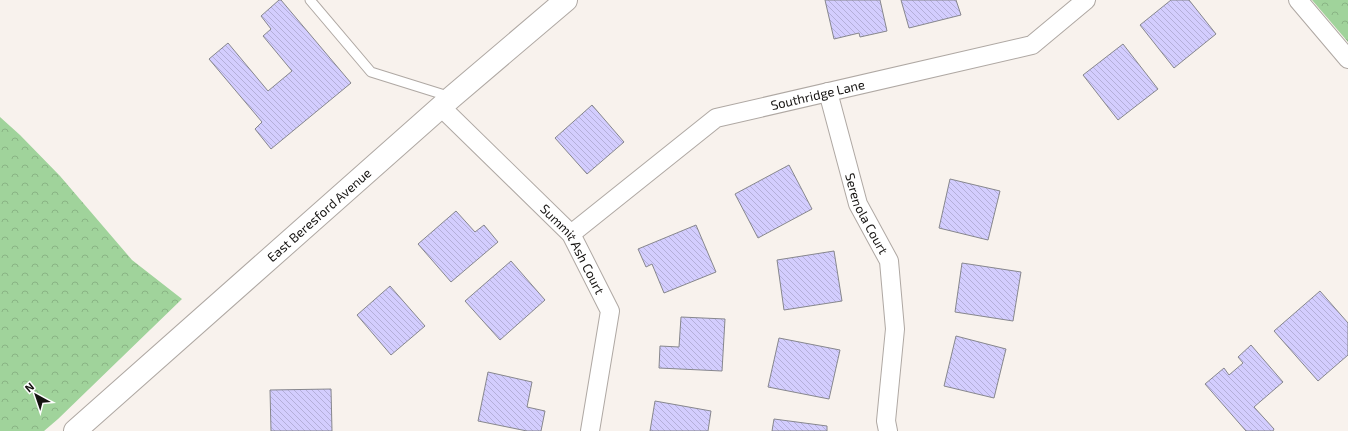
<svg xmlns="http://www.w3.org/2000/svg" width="1348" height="431" font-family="'Exo 2',sans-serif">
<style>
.forest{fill:url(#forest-crowns)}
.building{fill:url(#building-back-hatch);stroke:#87878d}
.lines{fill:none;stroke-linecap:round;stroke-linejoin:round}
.lane-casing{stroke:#afa8a3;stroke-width:11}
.street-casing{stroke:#afa8a3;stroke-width:20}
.secondary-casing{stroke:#afa8a3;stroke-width:24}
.lane{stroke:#fff;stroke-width:9}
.street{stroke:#fff;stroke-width:18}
.secondary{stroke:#fff;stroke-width:22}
.labels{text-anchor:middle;stroke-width:3;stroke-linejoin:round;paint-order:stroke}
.street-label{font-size:13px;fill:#151311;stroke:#fff}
</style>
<defs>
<pattern id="forest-crowns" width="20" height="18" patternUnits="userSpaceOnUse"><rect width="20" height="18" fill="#a0d39b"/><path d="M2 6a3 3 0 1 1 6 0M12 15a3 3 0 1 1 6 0" fill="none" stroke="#89b484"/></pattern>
<pattern id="building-back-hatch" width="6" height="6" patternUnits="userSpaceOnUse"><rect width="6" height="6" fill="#d3cdfe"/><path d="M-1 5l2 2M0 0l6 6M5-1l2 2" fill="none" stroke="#b4afd9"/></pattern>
</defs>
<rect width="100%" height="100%" fill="#f8f2ed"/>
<g class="forest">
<path d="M1312,0H1348V42Z"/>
<path d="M0,117L20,135L60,176L132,260L182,299L58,419L44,431H0Z"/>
</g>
<g class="building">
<path d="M279,0H281L351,83L271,149L255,129L262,122L209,59L228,43L268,91L292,71L263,36L271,29L261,16Z"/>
<path d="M825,0H880L887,31L860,37L859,33L834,39Z"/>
<path d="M901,0H956L961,15L909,28Z"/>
<path d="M1171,0H1189L1216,34L1174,68L1140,25Z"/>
<path d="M1123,44L1158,89L1118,120L1083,75Z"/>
<path d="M592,105L624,142L587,174L555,138Z"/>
<path d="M789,165L812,209L758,238L735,194Z"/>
<path d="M950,179L1000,191L988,240L939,228Z"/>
<path d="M456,211L475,232L484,225L498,242L451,282L418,244Z"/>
<path d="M696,225L716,272L664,293L652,264L646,267L638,249Z"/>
<path d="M834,251L842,301L784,310L777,260Z"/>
<path d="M511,261L545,300L500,340L465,301Z"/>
<path d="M962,263L1021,272L1013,321L955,312Z"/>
<path d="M390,286L425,326L391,355L357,315Z"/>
<path d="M1320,291L1348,323V355L1318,381L1274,331Z"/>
<path d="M681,317L725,319L722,371L659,368L660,346L679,347Z"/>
<path d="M956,336L1006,349L994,398L944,386Z"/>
<path d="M779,338L840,350L829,399L768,387Z"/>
<path d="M1251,345L1283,382L1254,407L1274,429L1273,431H1246L1205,384L1224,368L1229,375L1243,363L1238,357Z"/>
<path d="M488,372L532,382L527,407L545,411L541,431H527L478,421Z"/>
<path d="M331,389L332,431H271L270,390Z"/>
<path d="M655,401L711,411L708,431H650Z"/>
<path d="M774,419L827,426V431H772Z"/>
</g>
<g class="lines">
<g class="lane-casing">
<path id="lane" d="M310,0L371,72L451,97"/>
</g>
<g class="street-casing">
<g id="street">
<path d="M1298,0L1348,59"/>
<path id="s1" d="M828,92L858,204L889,261L895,329L886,421L888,431"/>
<path id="s2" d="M441,107L571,234L610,311L590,431"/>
<path id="s3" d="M571,234L716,118L1032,45L1086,0"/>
</g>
</g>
<g class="secondary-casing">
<g id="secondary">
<path id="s4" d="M75,431L452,97L566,0"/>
</g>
</g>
<use href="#lane" class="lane"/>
<use href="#street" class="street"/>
<use href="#secondary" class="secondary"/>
</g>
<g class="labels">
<g class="street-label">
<text dy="5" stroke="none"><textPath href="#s3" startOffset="290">Southridge Lane</textPath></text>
<text dy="5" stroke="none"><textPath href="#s1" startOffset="128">Serenola Court</textPath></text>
<text dy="5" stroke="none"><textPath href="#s4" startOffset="326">East Beresford Avenue</textPath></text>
<text dy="5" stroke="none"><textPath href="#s2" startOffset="195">Summit Ash Court</textPath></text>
</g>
</g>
<g transform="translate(36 395) rotate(320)" stroke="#ffffff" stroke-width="3" paint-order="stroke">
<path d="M0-3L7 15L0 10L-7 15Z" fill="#151311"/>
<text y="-6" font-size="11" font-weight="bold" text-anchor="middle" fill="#151311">N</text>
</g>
</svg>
